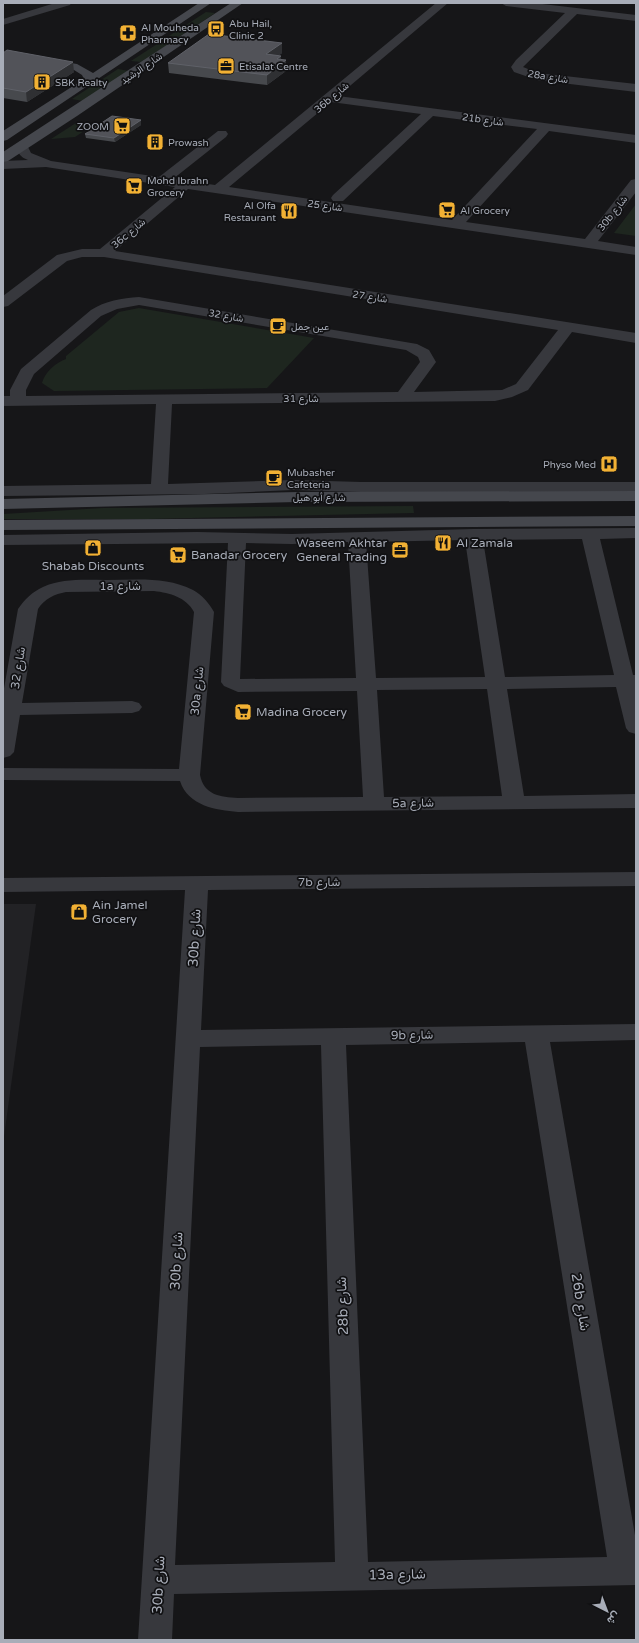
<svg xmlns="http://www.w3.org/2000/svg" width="639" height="1643" font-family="'Varela Round',Vazirmatn,sans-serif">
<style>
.built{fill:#222225}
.green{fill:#1e261f}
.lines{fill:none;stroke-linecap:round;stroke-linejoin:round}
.street{fill:#37383d;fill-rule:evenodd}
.secondary{fill:#45474d;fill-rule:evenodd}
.wall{fill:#47494d}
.shaded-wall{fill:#2f3033}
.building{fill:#525359;stroke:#5f6168}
.labels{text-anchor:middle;stroke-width:3.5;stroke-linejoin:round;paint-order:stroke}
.far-poi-label{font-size:10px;fill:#a8adb8;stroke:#111113;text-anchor:start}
.far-street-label{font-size:10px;fill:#a8adb8;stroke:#111113}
.poi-label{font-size:12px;fill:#a8adb8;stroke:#111113;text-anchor:start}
.street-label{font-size:12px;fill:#a8adb8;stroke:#111113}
.near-street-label{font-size:14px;fill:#a8adb8;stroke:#111113}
</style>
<rect width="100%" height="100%" fill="#161618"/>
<path class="built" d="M3,904H36L3,1144Z"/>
<g class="green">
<path d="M206,12L215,13L179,37L169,36Z"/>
<path d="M168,37L178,38L141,62L131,61Z"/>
<path d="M118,69L129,71L83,101L72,99Z"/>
<path d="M76,123H81L87,127V129L75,137L51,139Z"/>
<path d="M636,204V236L614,233Z"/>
<path d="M139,308L314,338L267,388L54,391L42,383C45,372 55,363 66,359V356L119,312Z"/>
<path d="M413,506L414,513L149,519H3V514L103,508Z"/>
</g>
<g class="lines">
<g class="street">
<path d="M55,3H71L70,5L3,25V19Z"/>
<path d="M436,3H448L338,96L636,135V143L549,131L466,222L585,239L631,180L636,179V192L598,241L636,247V255L188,189L115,251L636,333V343L572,332L528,390L512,397L495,401L172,404L168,484L293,480L361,482H636V492H361L293,490L205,494L3,496V486L151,484L156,404L3,406V396H10V390L21,369L91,310C105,301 122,298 139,297L417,344L429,350L436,362L414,392L502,390L516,384L558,330L104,257H82L67,261L8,306L3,307V296L57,255L82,249H100L175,187L46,167L3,169V161L28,160C20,157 19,154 16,146L18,143H26L31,153L51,161L159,177L218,131H226L228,134L226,137L173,179L215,185ZM331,102L421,114L333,195L331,198L333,201H343L433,116L537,129L452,220L229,187ZM139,305L406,350L418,357L420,362L398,392L26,396V390L34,374L101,316L117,309Z"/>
<path d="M501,3H534L636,15V21L577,14L523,67L538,73L636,84V92L537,80L514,72L511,67L516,60L565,13L506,6Z"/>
<path d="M636,528V538L600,539L633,675H636V734L629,732L626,728L616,687L507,689L524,796L636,794V808L238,812C216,810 188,806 180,781L3,780V768L179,769L194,612C186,597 170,593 154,591L66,592C55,594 44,599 38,609L22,703L132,701L139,703L142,707L139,711L132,713L20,715L14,752L10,756L3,758V694L18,609C25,599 32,592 43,587C63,578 85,580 106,580C135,580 166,576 193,590C202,595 209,603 214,612L200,775C204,795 220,797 238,798L363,797L357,691L238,692L224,686L221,682L228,543L3,545V535L197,532L292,534L473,529ZM582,539L614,675L505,677L483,540ZM465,540L485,677L376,678L366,542ZM348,542L356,678L240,679L246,543L292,544ZM487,689L502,796L384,797L377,690Z"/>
<path d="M636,872V886L208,890L201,1030L636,1024V1040L550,1042L636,1541V1585L174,1594L172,1640H138L185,890L3,892V878ZM525,1042L607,1557L368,1562L346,1045ZM321,1045L335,1562L175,1565L200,1047Z"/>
</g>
<g class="secondary">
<path d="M199,3H211L7,140L3,141V131L84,79L82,75L74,70L3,58V52L77,64L93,73Z"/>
<path d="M231,3H243L77,116L8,161L3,162V152Z"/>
<path d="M636,491V501L298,502L3,509V499L298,492Z"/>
<path d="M636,516V526L3,530V520Z"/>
</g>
</g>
<g class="wall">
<path d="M282,43V53L278,56H281V60H286V71L267,85L169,73L168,63Z"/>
<path d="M3,53L74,72L27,102L3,98Z"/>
<path d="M141,120V125L115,142L86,138L85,134Z"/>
</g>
<g class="shaded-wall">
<path d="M282,43V53L266,65V54Z"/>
<path d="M281,56V64L286,60V71L267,85V75L277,59Z"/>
<path d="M73,62L74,72L27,102L26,92Z"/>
<path d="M141,120V125L115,142L114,138Z"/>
</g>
<g class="building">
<path d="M209,34L282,43L266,54L281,56L277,59L286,60L267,75L168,63Z"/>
<path d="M7,50L73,62L26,92L3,88V53Z"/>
<path d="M112,116L141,120L114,138L85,134Z"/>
</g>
<defs>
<g id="bus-square" transform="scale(0.9)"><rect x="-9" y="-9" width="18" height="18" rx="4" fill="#f2b134" stroke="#111113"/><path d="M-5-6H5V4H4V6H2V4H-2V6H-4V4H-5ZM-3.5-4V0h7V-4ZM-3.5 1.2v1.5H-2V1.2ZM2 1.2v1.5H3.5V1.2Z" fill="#111"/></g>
<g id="pharmacy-square" transform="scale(0.9)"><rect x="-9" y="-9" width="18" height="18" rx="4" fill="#f2b134" stroke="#111113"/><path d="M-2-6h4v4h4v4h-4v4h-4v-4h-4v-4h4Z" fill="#111"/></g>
<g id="office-square" transform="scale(0.9)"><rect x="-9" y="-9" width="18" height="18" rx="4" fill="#f2b134" stroke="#111113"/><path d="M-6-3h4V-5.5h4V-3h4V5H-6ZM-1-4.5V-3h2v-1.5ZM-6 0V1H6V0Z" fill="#111"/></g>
<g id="building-square" transform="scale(0.9)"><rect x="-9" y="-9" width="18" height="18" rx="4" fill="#f2b134" stroke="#111113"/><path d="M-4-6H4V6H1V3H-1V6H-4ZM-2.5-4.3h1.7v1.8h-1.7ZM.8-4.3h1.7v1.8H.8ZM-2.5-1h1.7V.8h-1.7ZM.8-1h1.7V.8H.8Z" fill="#111"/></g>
<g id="supermarket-square" transform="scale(0.9)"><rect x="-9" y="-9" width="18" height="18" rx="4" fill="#f2b134" stroke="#111113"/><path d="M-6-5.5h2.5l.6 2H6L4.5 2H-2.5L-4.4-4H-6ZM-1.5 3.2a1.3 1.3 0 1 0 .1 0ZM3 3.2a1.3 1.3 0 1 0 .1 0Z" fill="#111"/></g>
<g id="restaurant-square" transform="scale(0.9)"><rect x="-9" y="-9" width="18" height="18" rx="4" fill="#f2b134" stroke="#111113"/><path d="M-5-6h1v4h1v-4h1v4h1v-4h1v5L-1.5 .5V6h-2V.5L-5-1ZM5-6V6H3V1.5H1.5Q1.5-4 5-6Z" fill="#111"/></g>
<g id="cafe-square" transform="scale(0.9)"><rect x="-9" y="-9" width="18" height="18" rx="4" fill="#f2b134" stroke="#111113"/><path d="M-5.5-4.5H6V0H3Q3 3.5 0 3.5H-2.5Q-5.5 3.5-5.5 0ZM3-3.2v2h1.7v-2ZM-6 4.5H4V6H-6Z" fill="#111"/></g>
<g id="hospital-square" transform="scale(0.9)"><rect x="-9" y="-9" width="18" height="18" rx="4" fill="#f2b134" stroke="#111113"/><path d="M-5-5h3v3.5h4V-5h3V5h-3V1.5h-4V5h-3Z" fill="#111"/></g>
<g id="shop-square" transform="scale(0.9)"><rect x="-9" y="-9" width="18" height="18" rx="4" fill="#f2b134" stroke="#111113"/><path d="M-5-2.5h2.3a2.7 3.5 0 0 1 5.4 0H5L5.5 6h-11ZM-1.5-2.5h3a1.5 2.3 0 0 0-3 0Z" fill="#111"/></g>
</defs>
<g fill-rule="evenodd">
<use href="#bus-square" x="216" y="29"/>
<use href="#pharmacy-square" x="128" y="33"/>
<use href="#office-square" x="226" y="66"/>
<use href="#building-square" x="42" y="82"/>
<use href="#supermarket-square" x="122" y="126"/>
<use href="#building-square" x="155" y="142"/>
<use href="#supermarket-square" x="134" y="186"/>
<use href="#supermarket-square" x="447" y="210"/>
<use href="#restaurant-square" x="289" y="211"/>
<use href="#cafe-square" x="278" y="326"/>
<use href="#hospital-square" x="609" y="464"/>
<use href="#cafe-square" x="274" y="478"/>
<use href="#restaurant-square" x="443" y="543"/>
<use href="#shop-square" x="93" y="548"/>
<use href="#office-square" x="400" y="550"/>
<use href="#supermarket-square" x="178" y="555"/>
<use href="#supermarket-square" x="243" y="712"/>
<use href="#shop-square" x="79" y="912"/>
</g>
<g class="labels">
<g class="far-poi-label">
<text x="229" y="27">Abu Hail,<tspan x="229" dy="12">Clinic 2</tspan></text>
<text x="141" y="31">Al Mouheda<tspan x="141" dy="12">Pharmacy</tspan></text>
<text x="239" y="70">Etisalat Centre</text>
<text x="55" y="86">SBK Realty</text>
<text x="109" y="130" text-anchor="end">ZOOM</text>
<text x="168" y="146">Prowash</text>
<text x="147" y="184">Mohd Ibrahn<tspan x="147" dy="12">Grocery</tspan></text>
<text x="276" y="209" text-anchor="end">Al Olfa<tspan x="276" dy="12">Restaurant</tspan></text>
<text x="460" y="214">Al Grocery</text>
<text x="291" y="330">عين جمل</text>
<text x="596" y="468" text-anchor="end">Physo Med</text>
<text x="287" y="476">Mubasher<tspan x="287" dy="12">Cafeteria</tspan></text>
</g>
<g class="far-street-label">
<text transform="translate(141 68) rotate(-34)" y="4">شارع الرشيد</text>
<text transform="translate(548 76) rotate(9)" y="4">28a شارع</text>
<text transform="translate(331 97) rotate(-40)" y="4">36b شارع</text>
<text transform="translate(483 119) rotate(8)" y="4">21b شارع</text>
<text transform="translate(325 205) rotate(8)" y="4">شارع 25</text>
<text transform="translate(612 213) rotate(-52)" y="4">30b شارع</text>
<text transform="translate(128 233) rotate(-40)" y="4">36c شارع</text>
<text transform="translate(370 296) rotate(9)" y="4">شارع 27</text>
<text transform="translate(226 315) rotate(10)" y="4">شارع 32</text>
<text x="301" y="402">شارع 31</text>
<text x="319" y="501">شارع أبو هيل</text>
</g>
<g class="poi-label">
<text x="387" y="547" text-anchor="end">Waseem Akhtar<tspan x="387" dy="14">General Trading</tspan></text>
<text x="456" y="547">Al Zamala</text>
<text x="191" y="559">Banadar Grocery</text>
<text x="93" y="570" text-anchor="middle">Shabab Discounts</text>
<text x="256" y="716">Madina Grocery</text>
<text x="92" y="909">Ain Jamel<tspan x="92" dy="14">Grocery</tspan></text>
</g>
<g class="street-label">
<text x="120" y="590">1a شارع</text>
<text transform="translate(18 668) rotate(-81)" y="4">شارع 32</text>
<text transform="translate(197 691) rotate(-84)" y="4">30a شارع</text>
<text transform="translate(413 803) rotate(-1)" y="4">5a شارع</text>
<text x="319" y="886">7b شارع</text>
<text transform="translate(412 1035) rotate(-1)" y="4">9b شارع</text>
</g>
<g class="near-street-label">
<text transform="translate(194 938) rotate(-87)" y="5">30b شارع</text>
<text transform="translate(176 1261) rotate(-87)" y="5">30b شارع</text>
<text transform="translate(581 1302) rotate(81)" y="5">26b شارع</text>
<text transform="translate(342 1306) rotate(-92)" y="5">28b شارع</text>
<text transform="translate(397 1574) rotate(-1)" y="5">13a شارع</text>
<text transform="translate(158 1585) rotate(-87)" y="5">30b شارع</text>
</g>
</g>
<rect width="639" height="1643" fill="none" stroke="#a8adb8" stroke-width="8"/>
<g transform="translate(607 1611) rotate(138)" stroke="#111113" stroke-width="3" paint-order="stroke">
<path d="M0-3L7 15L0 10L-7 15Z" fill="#a8adb8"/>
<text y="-6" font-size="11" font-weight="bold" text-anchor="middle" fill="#a8adb8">ش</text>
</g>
</svg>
